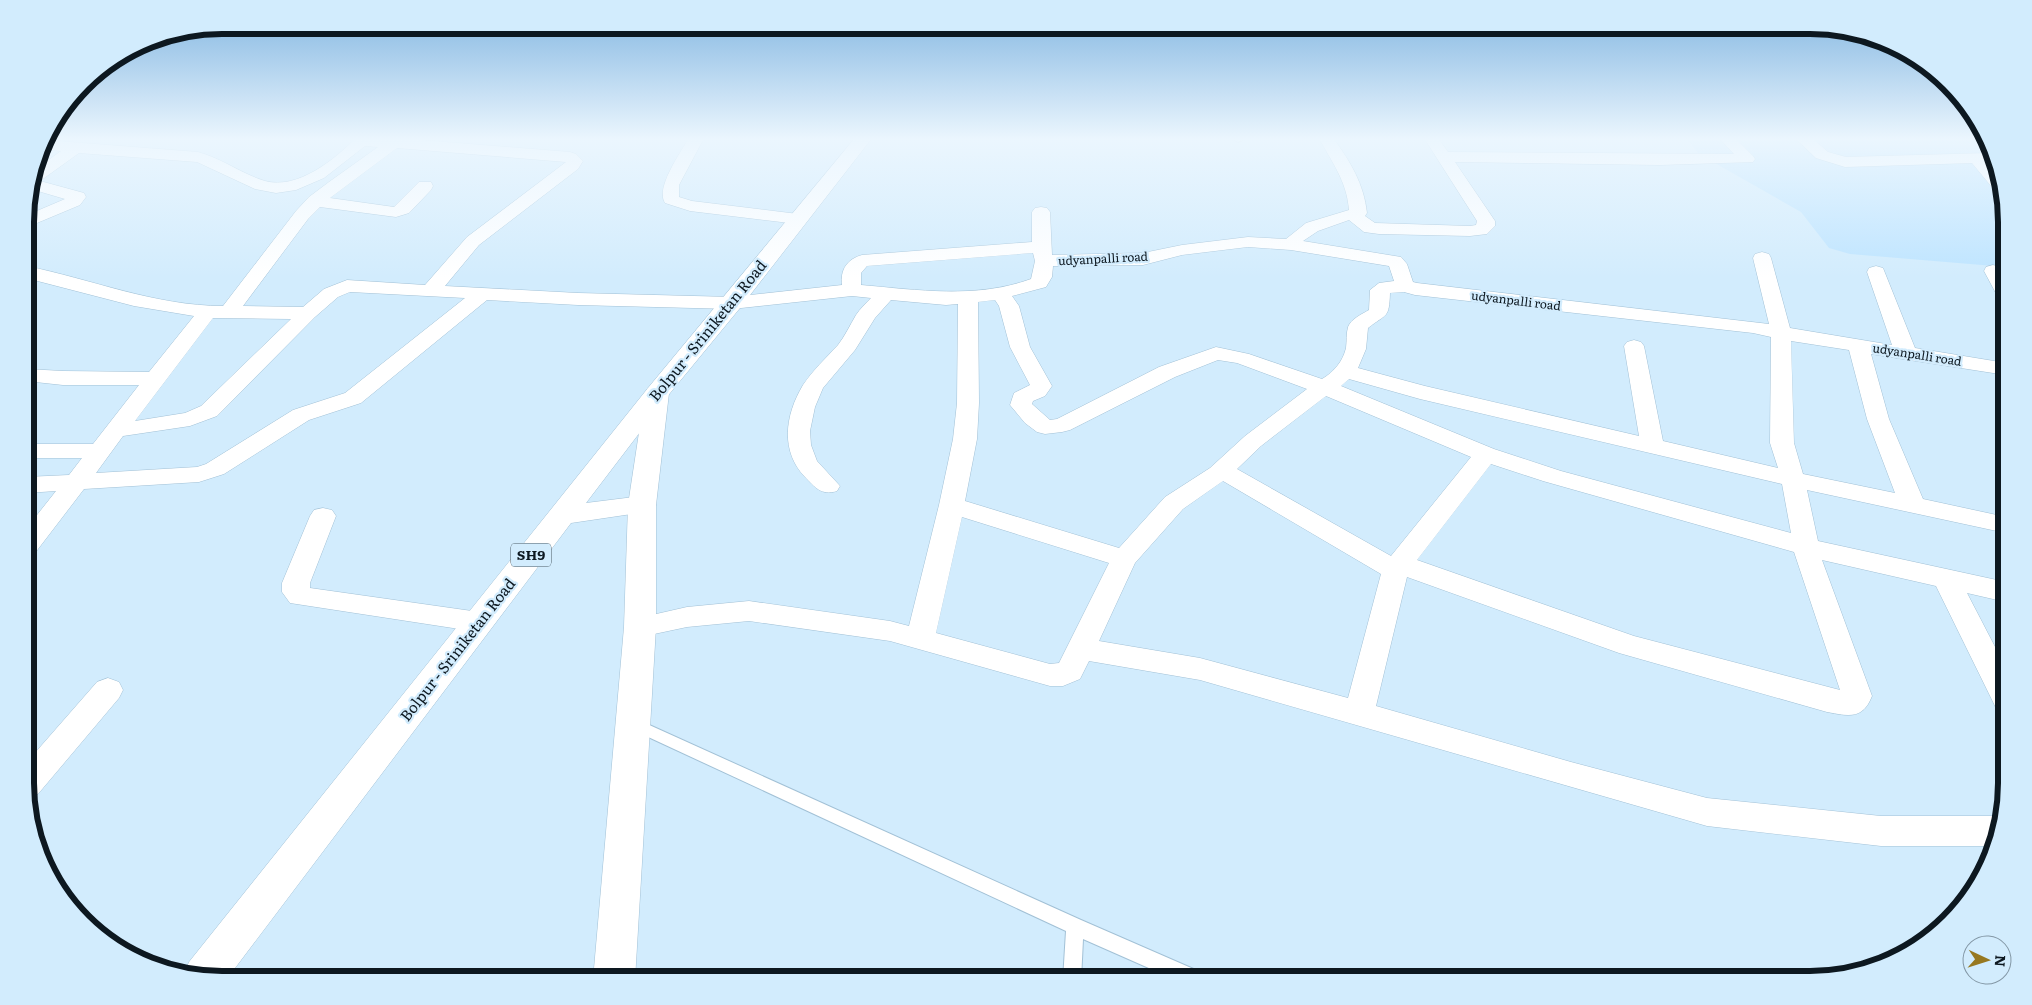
<svg xmlns="http://www.w3.org/2000/svg" width="2032" height="1005" font-family="Literata,serif">
<style>
.built{fill:#bde4ff}
.lines{fill:none;stroke-linecap:round;stroke-linejoin:round}
.lane-casing{stroke:#a2c1d6;stroke-width:2}
.street-casing{stroke:#a2c1d6;stroke-width:1}
.secondary-casing{stroke:#a2c1d6;stroke-width:1}
.primary-casing{stroke:#a2c1d6;stroke-width:1}
.lane{fill:#fff;fill-rule:evenodd}
.street{fill:#fff;fill-rule:evenodd}
.secondary{fill:#fff;fill-rule:evenodd}
.primary{fill:#fff;fill-rule:evenodd}
.labels{text-anchor:middle;stroke-width:4.5;stroke-linejoin:round;paint-order:stroke}
.far-street-label{font-size:12px;fill:#0d1820;stroke:#d2ecfd}
.shield{fill:#d2ecfd;stroke:#485862;stroke-width:1}
.shield-label{font-size:14px;font-weight:bold;fill:#0d1820}
.street-label{font-size:15px;fill:#0d1820;stroke:#d2ecfd}
.rim{fill:none;stroke:#0d1820;stroke-width:6}
</style>
<rect width="100%" height="100%" fill="#d2ecfd"/>
<path class="built" d="M1686,138H1983L2005,196L2006,267L1850,254L1829,248L1801,212L1699,154Z"/>
<g class="lines">
<g class="lane-casing">
<g id="lane">
<path d="M1232,138H1240L1242,140L1238,142Z"/>
<path d="M636,719L1081,920L1205,974L1207,980H1176L1083,939L1081,980H1063L1066,931L631,729L628,725L631,721Z"/>
</g>
</g>
<g class="street-casing">
<g id="street">
<path d="M356,138H395L570,152L576,154L583,161L578,169L479,245L445,286L578,293L732,297L842,285C840,270 847,259 862,255L1032,242V212L1035,208L1041,207L1047,208L1050,212L1052,255L1143,253L1182,245L1248,237L1286,239L1306,223L1349,210C1347,181 1331,161 1319,138H1333C1350,161 1364,184 1367,213L1365,216L1375,223L1470,226L1476,225L1477,221L1424,138H1438L1448,152L1734,154L1719,138H1735L1753,156L1755,159L1753,162L1660,165L1455,162L1495,221V226L1487,234L1470,236L1379,234L1364,232L1349,220L1318,231L1303,241L1401,257L1407,264L1413,282L1417,283L1769,324L1753,258L1755,254L1762,252L1769,254L1771,258L1790,328L1892,345L1867,272L1869,268L1876,266L1883,268L1915,348L2006,363V375L1871,354L1889,419L1923,499L2006,517V533L1807,490L1818,541L2006,582V602L1967,593L2007,670V712L1996,708L1936,586L1822,560L1872,696C1863,720 1848,716 1827,712L1619,653L1407,577L1376,706L1571,762L1707,798L1881,816H1996L1999,818L1993,846H1881L1707,826L1200,680L1089,661L1080,679L1063,686H1050L890,641L749,621L687,627L640,637L630,634L626,627L630,620L687,607L749,601L890,621L909,626L939,505L953,439L957,403L958,304L946,305L891,300L875,318L855,350L823,388L815,407L810,431L811,445L817,461L840,486L837,491C821,496 815,487 805,477C780,451 785,415 803,385C813,370 826,358 838,345C845,336 850,325 856,315C860,309 866,303 871,298L852,296L732,309L578,305L487,300L361,403L309,420L224,474L199,482L84,489L35,553L26,556V529L56,491L26,493V477L69,475L82,458H26V444H93L139,385H63L26,381V369L63,371L149,372L194,316L134,306L26,278V266C91,279 155,306 223,306L296,211L309,197L329,182L378,147L365,146L324,178L296,190L276,193L255,189L197,162L79,153L40,181L84,193L86,197L80,205L25,228V216L65,199L31,189L36,169L61,151L41,149L44,140L198,152C223,159 242,174 265,181C298,190 335,159 356,138ZM397,148L566,162L467,237L425,285L347,280L324,289L303,307L243,306L308,219L320,207L396,217L409,213L431,190L433,186L431,182H419L394,207L330,198ZM1248,247L1291,250L1389,266L1394,281L1379,283L1370,290L1369,310C1362,314 1351,319 1348,327C1346,334 1347,341 1346,348C1343,361 1334,372 1322,379L1249,354L1216,347L1159,367L1057,419L1050,420L1032,404L1033,401L1045,396L1052,386L1030,347L1019,306L1012,296L1046,287L1052,277L1053,266L1143,265L1182,255ZM1033,253L1035,261L1031,279C976,299 918,290 861,285V273L867,266ZM350,292L465,298L345,393L293,410L206,464L197,467L96,473L123,436L190,426L217,416L315,317L338,297ZM1404,292L1415,295L1753,333L1771,337L1770,443L1778,468L1663,441L1644,346L1641,342L1634,340L1627,342L1624,346L1639,436L1425,386L1358,368L1366,349L1368,328C1387,313 1389,319 1390,293ZM995,300L999,306L1010,347L1030,385L1014,393L1010,405L1025,423L1037,432L1045,434L1062,432L1070,430L1175,377L1218,360L1237,363L1307,389L1245,436L1210,468L1165,497L1119,548L965,501L977,439L979,403L978,302ZM213,318L291,319L201,406L185,413L135,421ZM1791,341L1849,350L1867,419L1895,493L1803,474L1794,443ZM1349,379L1420,399L1782,484L1791,533L1561,471L1494,449L1341,386ZM1326,396L1471,457L1391,556L1237,469L1261,446ZM1491,464L1543,481L1794,552L1840,690L1634,636L1417,560ZM1223,481L1381,574L1348,698L1200,658L1099,641L1135,563L1183,509ZM962,517L1109,563L1059,663L1050,664L936,633Z"/>
<path d="M689,138H704L679,185V197L692,201L798,214L804,215L807,219L804,223L798,224L690,211L665,203C655,188 681,152 689,138Z"/>
<path d="M1795,138H1812L1828,152L1846,157L1989,153L1993,162L1989,163L1996,171L2004,192H1996L1972,163L1845,167L1816,158Z"/>
<path d="M1993,265L2000,267L2006,277V301L1999,299L1984,271L1986,267Z"/>
<path d="M323,508L332,510L336,516L310,583V588L479,612L489,615L493,622L489,629L479,632L290,603L282,592V583L310,516L314,510Z"/>
<path d="M108,678L119,682L123,690L119,698L38,794L27,797V762L97,682Z"/>
</g>
</g>
<g class="secondary-casing">
<path id="secondary" d="M657,386L666,388L669,393L656,505V627L635,980H593L624,627L628,505L645,393L648,388Z"/>
</g>
<g class="primary-casing">
<path id="primary" d="M855,138H872L740,308L666,398L586,503L642,496L652,499L656,505L652,511L571,523L226,980L185,972L189,962L648,388Z"/>
</g>
<use href="#lane" class="lane"/>
<use href="#street" class="street"/>
<use href="#secondary" class="secondary"/>
<use href="#primary" class="primary"/>
</g>
<linearGradient id="sky" x2="0" y2="1"><stop stop-color="#7fb4e0"/><stop offset="0.5" stop-color="#ebf6fe"/><stop offset="1" stop-color="#ebf6fe" stop-opacity="0"/></linearGradient>
<rect width="2032" height="278" fill="url(#sky)"/>
<g class="labels">
<g class="far-street-label">
<text transform="translate(1103 259) rotate(-3)" y="4">udyanpalli road</text>
<text transform="translate(1516 301) rotate(7)" y="4">udyanpalli road</text>
<text transform="translate(1917 355) rotate(9)" y="4">udyanpalli road</text>
</g>
<rect class="shield" x="511" y="543.5" width="40" height="23" rx="4"/>
<g class="shield-label">
<text x="531" y="560">SH9</text>
</g>
<g class="street-label">
<text transform="translate(708 331) rotate(-51)" y="5">Bolpur - Sriniketan Road</text>
<text transform="translate(458 650) rotate(-52)" y="5">Bolpur - Sriniketan Road</text>
</g>
</g>
<path d="M0 0H2032V1005H0ZM222 34H1810A188 188 0 0 1 1998 222V783A188 188 0 0 1 1810 971H222A188 188 0 0 1 34 783V222A188 188 0 0 1 222 34Z" fill="#d2ecfd" fill-rule="evenodd"/>
<path class="rim" d="M222 34H1810A188 188 0 0 1 1998 222V783A188 188 0 0 1 1810 971H222A188 188 0 0 1 34 783V222A188 188 0 0 1 222 34Z"/>
<g transform="translate(1987 960) rotate(94)"><circle r="24" fill="#d2ecfd" stroke="#8397a5"/>
<path d="M0-4L9 19L0 12L-9 19Z" fill="#977820"/>
<text y="-8" font-size="14" font-weight="bold" text-anchor="middle" fill="#0d1820">N</text>
</g>
</svg>
